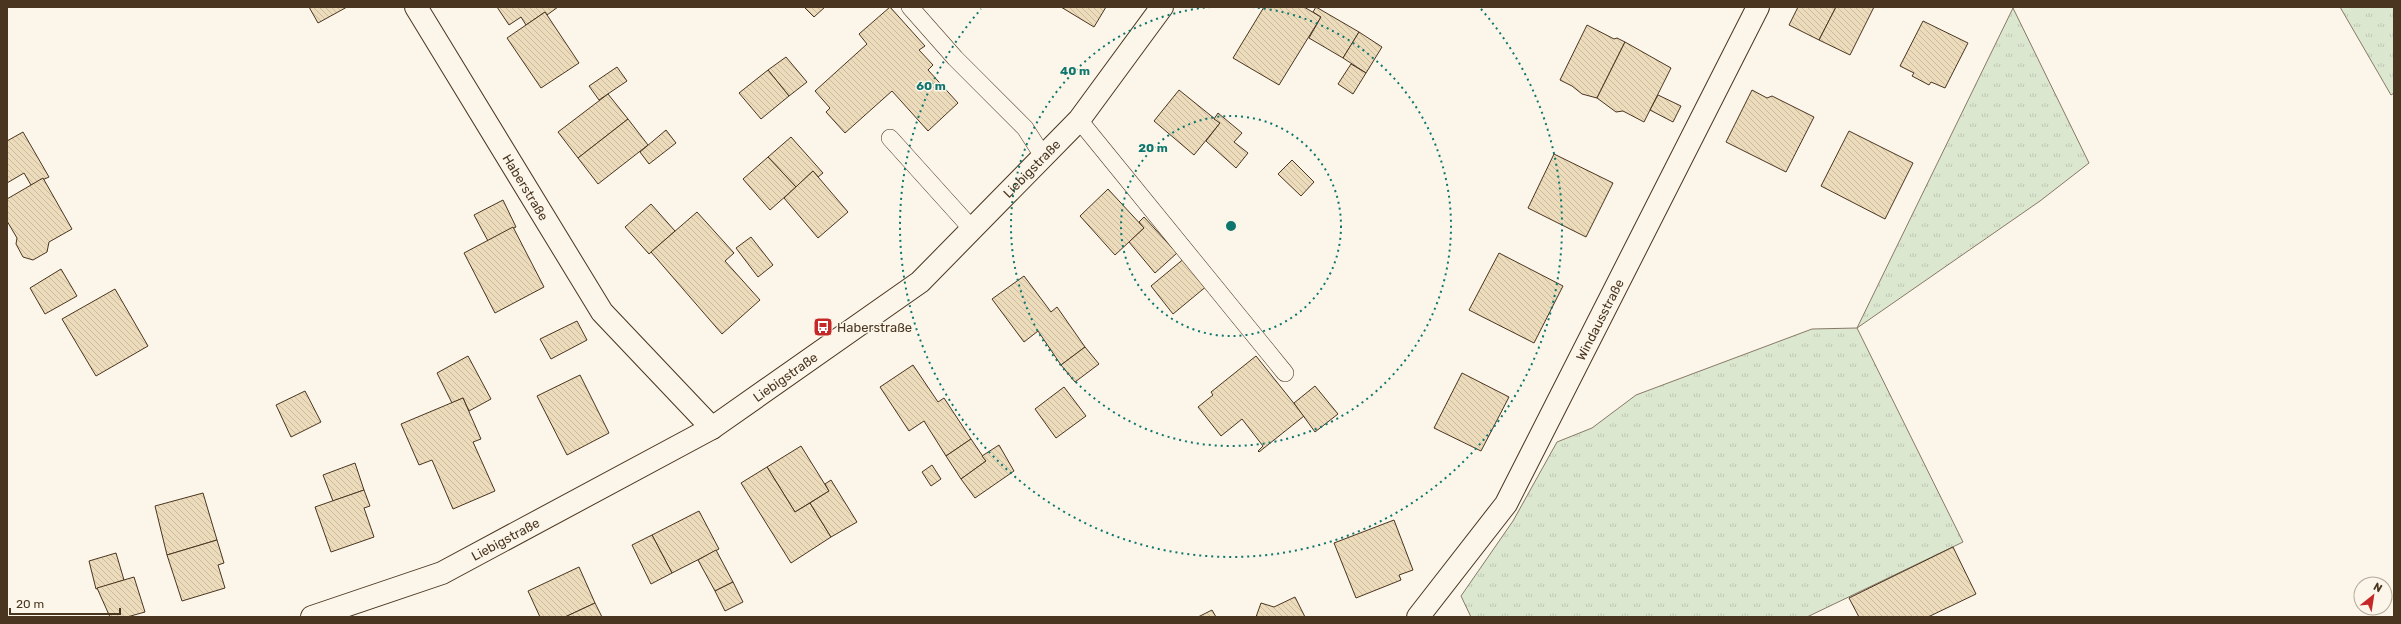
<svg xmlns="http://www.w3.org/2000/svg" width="2401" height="624" font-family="Rubik,sans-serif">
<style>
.grass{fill:url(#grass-tufts);stroke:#887966}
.building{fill:url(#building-back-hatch);stroke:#4a3520}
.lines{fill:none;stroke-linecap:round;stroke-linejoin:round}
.lane-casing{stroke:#4a3520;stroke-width:18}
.street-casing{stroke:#4a3520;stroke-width:24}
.lane{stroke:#fbf6e9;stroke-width:17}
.street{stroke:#fbf6e9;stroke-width:22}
.ring{fill:none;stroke:#0f766e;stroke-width:2;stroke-dasharray:2 4}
.labels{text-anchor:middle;stroke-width:3;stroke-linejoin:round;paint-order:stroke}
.street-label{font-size:13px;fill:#4a3520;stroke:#fbf6e9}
.poi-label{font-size:13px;fill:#4a3520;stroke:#fbf6e9;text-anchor:start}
.centre{fill:#0f766e;stroke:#fbf6e9;stroke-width:2}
.ring-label{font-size:12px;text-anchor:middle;font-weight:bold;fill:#0f766e;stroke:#fbf6e9;stroke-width:3;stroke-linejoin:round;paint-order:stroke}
</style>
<defs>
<pattern id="grass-tufts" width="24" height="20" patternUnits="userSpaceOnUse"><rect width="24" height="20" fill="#dce7d0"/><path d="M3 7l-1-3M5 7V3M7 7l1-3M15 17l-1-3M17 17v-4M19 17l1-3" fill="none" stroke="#bec7b2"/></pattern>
<pattern id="building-back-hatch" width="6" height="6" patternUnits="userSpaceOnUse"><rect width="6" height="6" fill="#ecdcbc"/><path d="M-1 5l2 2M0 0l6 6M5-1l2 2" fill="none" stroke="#ccbda1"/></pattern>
</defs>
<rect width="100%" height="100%" fill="#fbf6e9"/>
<g class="grass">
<path d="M2340,7H2394V93L2391,95Z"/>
<path d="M2013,8L2089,163L2040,201L1857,328L1963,542L1807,617H1471L1461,596L1513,521L1557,442L1592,428L1636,395L1812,329L1857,328Z"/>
</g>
<g class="building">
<path d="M309,7H347L318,23Z"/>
<path d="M497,7H558L547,15L545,12L526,25L521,17L509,25Z"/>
<path d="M804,7H825L814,17Z"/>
<path d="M890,7L925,46L919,50L933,65L928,70L958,103L928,131L892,91L845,133L826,112L830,108L815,91L867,44L859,34Z"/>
<path d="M1061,7H1106L1094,27Z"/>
<path d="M1264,7H1304L1321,17L1279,85L1233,58Z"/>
<path d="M1316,7L1359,32L1343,58L1309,38L1321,17L1313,12Z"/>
<path d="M1798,7H1836L1819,40L1789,25Z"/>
<path d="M1836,7H1874L1850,55L1819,40Z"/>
<path d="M545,12L579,63L541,88L507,38Z"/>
<path d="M1923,21L1968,43L1945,88L1931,82L1929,85L1912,76L1914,73L1900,66Z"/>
<path d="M1587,25L1614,39L1617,38L1625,42L1597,98L1582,94L1572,86L1560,80Z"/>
<path d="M1359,32L1382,47L1366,73L1343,58Z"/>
<path d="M1625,42L1671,68L1644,122L1623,111L1616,112L1597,98Z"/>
<path d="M786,57L807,82L789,96L768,70Z"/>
<path d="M1351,64L1366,73L1353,94L1338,84Z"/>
<path d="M617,67L627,81L599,100L589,86Z"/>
<path d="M768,70L789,96L761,119L739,93Z"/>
<path d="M1179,90L1220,123L1194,155L1154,121Z"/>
<path d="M1752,90L1767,98L1772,96L1814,117L1786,172L1726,142Z"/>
<path d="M608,94L628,119L578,158L558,132Z"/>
<path d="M1658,95L1681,106L1673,122L1650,110Z"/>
<path d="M1218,113L1242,133L1234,142L1248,153L1236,168L1206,141L1220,123L1214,119Z"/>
<path d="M628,119L648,145L598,184L578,158Z"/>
<path d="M666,130L676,143L649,164L640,152Z"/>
<path d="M1849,131L1913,163L1885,219L1821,186Z"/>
<path d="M23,132L49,177L31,185L24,173L7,183V141Z"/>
<path d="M791,137L823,173L818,177L813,171L796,187L768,157Z"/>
<path d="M1554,154L1613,183L1586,237L1528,208Z"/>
<path d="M768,157L796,187L770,210L743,179Z"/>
<path d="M1292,160L1314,182L1301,196L1278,174Z"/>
<path d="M813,171L848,212L818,238L784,198Z"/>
<path d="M43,178L72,229L49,242L47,252L33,260L23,257L16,244L17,238L7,221V199Z"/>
<path d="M1108,189L1144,228L1115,255L1080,216Z"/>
<path d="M503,200L516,227L488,241L474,215Z"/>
<path d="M651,204L675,231L649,254L625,227Z"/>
<path d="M697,212L734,253L725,261L760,300L722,334L651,252Z"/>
<path d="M1144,217L1177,253L1155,273L1129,242L1144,228L1139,222Z"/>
<path d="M513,227L544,287L495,313L464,253Z"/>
<path d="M751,237L773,265L758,277L736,248Z"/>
<path d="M1499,253L1563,286L1534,343L1469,310Z"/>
<path d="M1186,257L1208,285L1173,314L1151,286Z"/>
<path d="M61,269L77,296L45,314L30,288Z"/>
<path d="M1024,276L1051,312L1057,307L1085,347L1061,365L1038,331L1024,342L992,299Z"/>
<path d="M115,289L148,346L96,376L62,319Z"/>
<path d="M577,321L587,340L551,359L540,339Z"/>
<path d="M1085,347L1099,364L1075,382L1061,365Z"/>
<path d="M468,356L491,399L469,411L463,398L452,403L437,373Z"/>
<path d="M1256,356L1304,416L1259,452L1258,451L1263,446L1242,419L1221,436L1198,407L1213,395L1211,392Z"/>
<path d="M913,365L938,402L944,398L971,439L946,456L924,421L909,431L880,387Z"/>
<path d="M1462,373L1509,397L1481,451L1434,428Z"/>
<path d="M580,375L609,433L567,455L537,396Z"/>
<path d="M1315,386L1338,414L1315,432L1294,403Z"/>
<path d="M1064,387L1086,416L1056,438L1035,409Z"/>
<path d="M305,391L321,422L291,437L276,405Z"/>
<path d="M463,398L481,439L473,442L495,491L453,509L432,460L419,465L401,424Z"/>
<path d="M971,439L986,461L961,479L946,456Z"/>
<path d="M999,445L1014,471L975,498L961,479L986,461L982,456Z"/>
<path d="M801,446L829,491L795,512L767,467Z"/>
<path d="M355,463L364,490L333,501L323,475Z"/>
<path d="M932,465L941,479L931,486L922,472Z"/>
<path d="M767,467L795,512L810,503L831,537L791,563L741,483Z"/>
<path d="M831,480L857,522L831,537L810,503L829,491L825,484Z"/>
<path d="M364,490L370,506L364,508L374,537L331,552L315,507Z"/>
<path d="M203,493L217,540L167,555L155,506Z"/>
<path d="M699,511L719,549L672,573L652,535Z"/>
<path d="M1394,520L1413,570L1399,575L1401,580L1356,598L1334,543Z"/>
<path d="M652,535L672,573L651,584L632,545Z"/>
<path d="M217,540L224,563L218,565L225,588L182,601L167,555Z"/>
<path d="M1953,547L1976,594L1928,617H1859L1849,598Z"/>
<path d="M716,550L733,582L715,591L698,560Z"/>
<path d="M116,553L124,580L96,589L89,561Z"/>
<path d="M579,567L595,603L565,617H540L528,591Z"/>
<path d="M134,577L145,612L127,617H110L97,588Z"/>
<path d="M733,582L743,602L725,611L715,591Z"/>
<path d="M1295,597L1305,617H1256L1261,603L1274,607Z"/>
<path d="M595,603L602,617H565Z"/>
<path d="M1212,610L1216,617H1198Z"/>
</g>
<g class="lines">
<g class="lane-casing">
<g id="lane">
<path d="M910,7L955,58L1025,128L1043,156"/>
<path d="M1079,120L1285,373"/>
<path d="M890,138L972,229"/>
</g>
</g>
<g class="street-casing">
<g id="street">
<path id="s1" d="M416,7L602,312L712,428"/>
<path id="s2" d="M312,617L442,573L712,428L920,282L1079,120L1162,7"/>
<path id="s3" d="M1418,617L1506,504L1758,7"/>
</g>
</g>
<use href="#lane" class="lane"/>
<use href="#street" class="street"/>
</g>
<g class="ring">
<circle cx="1231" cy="226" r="110"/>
<path d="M1252 7A220 220 0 1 1 1210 7"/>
<path d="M1481 9A331 331 0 1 1 981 9"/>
</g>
<defs>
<g id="bus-square" transform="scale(1)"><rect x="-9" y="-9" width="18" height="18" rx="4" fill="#c62828" stroke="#fbf6e9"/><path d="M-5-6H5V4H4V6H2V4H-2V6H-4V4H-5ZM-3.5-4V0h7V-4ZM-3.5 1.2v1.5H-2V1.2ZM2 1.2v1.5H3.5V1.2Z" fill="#fff"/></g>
</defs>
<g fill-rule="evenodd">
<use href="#bus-square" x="823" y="327"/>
</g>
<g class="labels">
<g class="street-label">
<text dy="5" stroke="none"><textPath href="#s2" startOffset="857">Liebigstraße</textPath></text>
<text dy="5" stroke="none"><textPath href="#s1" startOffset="211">Haberstraße</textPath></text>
<text dy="5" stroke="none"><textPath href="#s3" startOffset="350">Windausstraße</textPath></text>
<text dy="5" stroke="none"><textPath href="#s2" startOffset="533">Liebigstraße</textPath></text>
<text dy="5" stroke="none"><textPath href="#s2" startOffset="209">Liebigstraße</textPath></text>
</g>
<g class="poi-label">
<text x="837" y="332">Haberstraße</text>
</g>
</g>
<circle cx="1231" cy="226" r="6" class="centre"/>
<g class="ring-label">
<text x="1075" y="75">40 m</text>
<text x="931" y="90">60 m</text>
<text x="1153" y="152">20 m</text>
</g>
<rect width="2401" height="624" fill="none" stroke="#4a3520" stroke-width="16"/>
<g transform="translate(2373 596) rotate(30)"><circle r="19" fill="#fbf6e9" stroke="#b4a999"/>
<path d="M0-3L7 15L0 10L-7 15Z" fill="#c62828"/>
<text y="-6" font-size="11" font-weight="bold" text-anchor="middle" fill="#4a3520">N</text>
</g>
<path d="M10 608v6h110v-6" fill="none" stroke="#4a3520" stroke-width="2"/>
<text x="16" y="608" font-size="12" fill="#4a3520" stroke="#fbf6e9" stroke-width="3" paint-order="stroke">20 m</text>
</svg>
